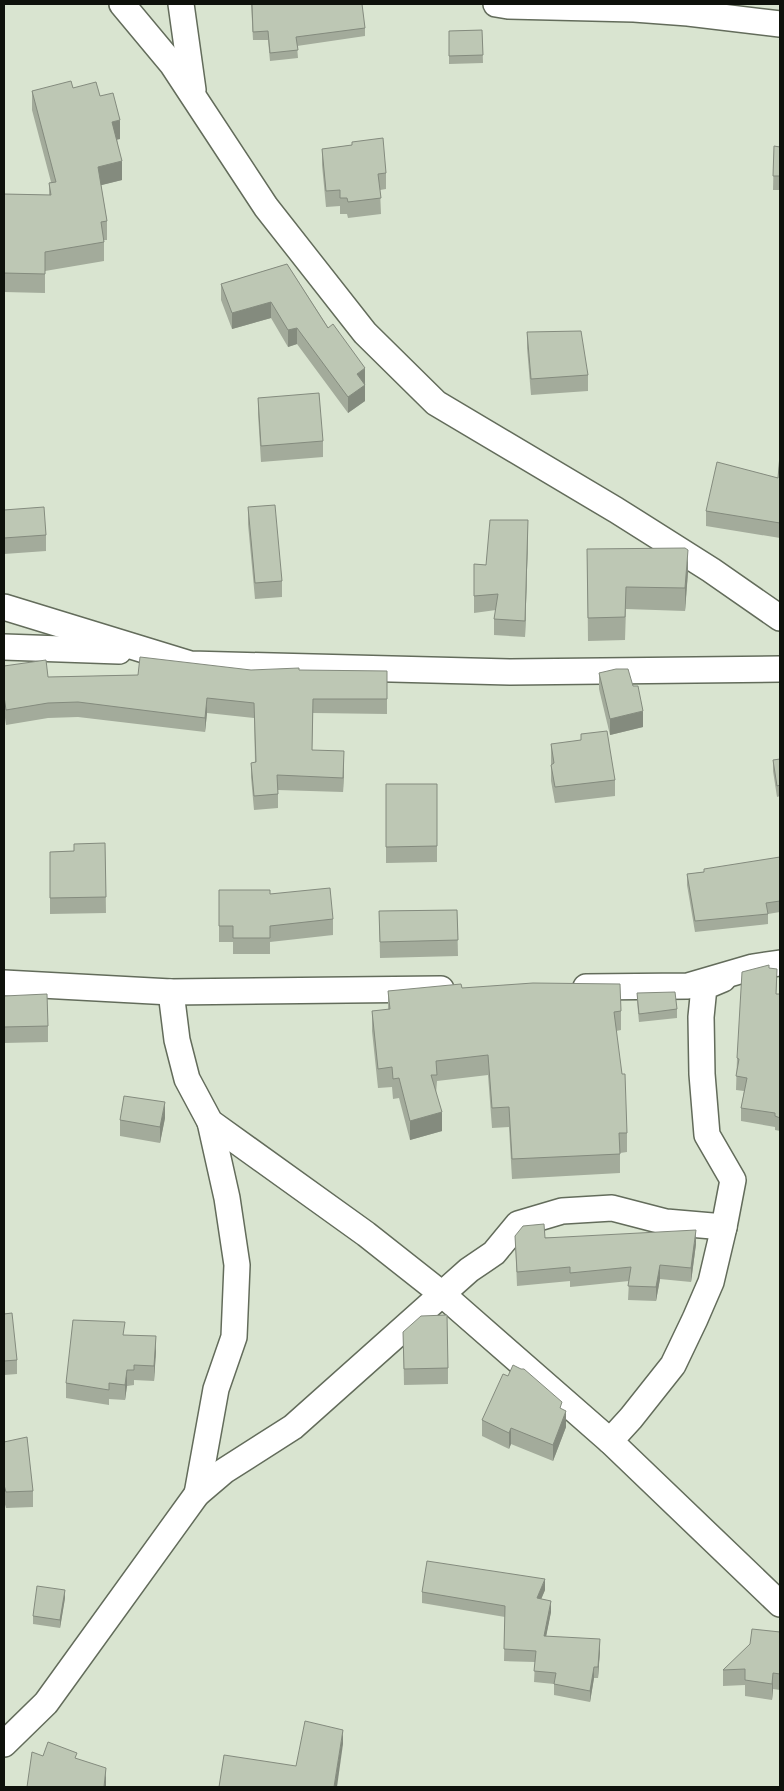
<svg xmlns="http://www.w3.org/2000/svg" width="784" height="1791" font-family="'DM Sans',sans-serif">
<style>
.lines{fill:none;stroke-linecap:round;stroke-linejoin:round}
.street-casing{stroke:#636c5b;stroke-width:28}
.street{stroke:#fff;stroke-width:25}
.wall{fill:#a3ab9b}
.shaded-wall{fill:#848b7e}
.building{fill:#bdc7b4;stroke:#848b7e}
</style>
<rect width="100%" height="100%" fill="#d9e4d0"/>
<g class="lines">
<g class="street-casing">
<g id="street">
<path d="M122,4L172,64L266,207L365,333L436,403L616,510L711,570L780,618"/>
<path d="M181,4L193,90"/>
<path d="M496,4L508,6L634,9L688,13L780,24"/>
<path d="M4,607L190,664L510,672L780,669"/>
<path d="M4,647L119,651"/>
<path d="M4,983L171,992L441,989"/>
<path d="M586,987L688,986L753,967L780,963"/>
<path d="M171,992L177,1040L187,1079L210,1122L366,1234L442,1294L610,1441L780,1604"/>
<path d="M610,1441L631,1418L673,1365L695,1319L711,1282L724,1227L733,1180L707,1135L702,1074L701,1017L704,987L723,979"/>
<path d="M197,1494L216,1389L234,1337L237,1265L227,1198L210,1122"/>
<path d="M4,1744L46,1703L197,1494L224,1471L293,1427L469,1270L494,1253L518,1224L562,1211L612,1208L666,1222L724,1227"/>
</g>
</g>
<use href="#street" class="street"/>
</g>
<g class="wall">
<path d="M251,4L365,28V36L297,46L298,58L270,61L268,40H253Z"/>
<path d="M482,30L483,63L449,64V31Z"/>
<path d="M73,88L100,96L120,139H117L122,180L101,185L107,221V240H104V261L45,271V293L4,292V194L49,195V183L51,182L32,110V91Z"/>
<path d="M352,145L386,173V189L380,190L381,214L348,218L347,214H340V206L326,207L322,165V149Z"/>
<path d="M774,146L780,147V190H773Z"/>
<path d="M287,264L365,384V401L348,413L297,344L288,347L271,318L232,329L221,300V284Z"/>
<path d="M527,332L588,375V391L531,395L527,348Z"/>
<path d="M258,398L323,441V457L261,462L258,414Z"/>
<path d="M780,455V538L706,526V511L778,478Z"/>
<path d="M248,507L282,581V597L255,599L248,524Z"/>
<path d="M4,510L46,535V551L4,554Z"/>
<path d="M528,536L525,637L494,635V619L496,610L474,613V564L486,565Z"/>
<path d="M587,549L688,572L685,611L626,609L625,640L588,641Z"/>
<path d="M4,666L48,677L138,675L251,670L387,671V714L313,713L312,750L344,766L343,792L278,790V808L254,810L251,777V763L255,762L254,718L207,713L205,732L78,717L48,718L6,725L4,711Z"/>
<path d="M599,673L643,727L610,735L599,689Z"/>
<path d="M551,744L615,780V796L555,803L551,781Z"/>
<path d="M780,759V796L777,797L773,771V760Z"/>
<path d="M386,784H437V862L386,863Z"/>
<path d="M105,843L106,913L50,914V852L74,851Z"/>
<path d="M780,857V912L768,914V924L695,932L687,885V874L704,872Z"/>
<path d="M219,890L270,894L333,919V935L270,942V954H233V942H219Z"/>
<path d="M457,910L458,956L380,958L379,911Z"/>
<path d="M769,968L777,982L776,994H780V1131L775,1130V1127L741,1121V1108L744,1091L736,1090L737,1058Z"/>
<path d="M462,988L621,1011V1030L616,1031L627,1133V1152L620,1153V1173L512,1179L509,1127L492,1128L488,1075L437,1081L436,1094L442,1131L410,1140L399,1098L393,1099L392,1087L378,1088L372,1031V1011L388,1010V991Z"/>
<path d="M637,993L677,1009V1018L639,1022L637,1001Z"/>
<path d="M4,996L48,1026V1042L4,1043Z"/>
<path d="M165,1118L160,1143L120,1136V1120Z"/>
<path d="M515,1236L696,1244L691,1282L660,1279L656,1301L628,1300L629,1281L570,1287V1281L517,1286Z"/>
<path d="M4,1314L17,1360V1374L4,1375Z"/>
<path d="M403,1332L448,1368V1384L404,1385Z"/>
<path d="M125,1335L156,1351L154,1381L134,1380V1385L127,1386L125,1400L109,1399V1405L66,1398V1383Z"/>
<path d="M562,1409L566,1427L553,1461L511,1444L509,1449L482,1436V1420Z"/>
<path d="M4,1442L33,1491V1507L6,1508L4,1501Z"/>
<path d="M545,1590L541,1599L551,1612L546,1636L600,1650L598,1678H594L590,1702L554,1695V1684L534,1682L535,1662L504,1661L505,1617L422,1603V1592Z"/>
<path d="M65,1598L60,1628L33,1624V1616Z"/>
<path d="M780,1632V1690L773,1689L772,1700L745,1696V1685L723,1686V1670Z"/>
</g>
<g class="shaded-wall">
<path d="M120,120V139L112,141V122Z"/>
<path d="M122,161V180L98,186V167Z"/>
<path d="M271,302V318L232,329V313Z"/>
<path d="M297,328V344L288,347V330Z"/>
<path d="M365,368V384L357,390V374Z"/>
<path d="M365,385V401L348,413V397Z"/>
<path d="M528,520V536L525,637V621Z"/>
<path d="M688,550V572L685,611V588Z"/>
<path d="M207,698V713L205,732V718Z"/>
<path d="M643,711V727L610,735V719Z"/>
<path d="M344,751V766L343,792V778Z"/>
<path d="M165,1102V1118L160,1143V1127Z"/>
<path d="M442,1112V1131L410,1140V1121Z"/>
<path d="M696,1230V1244L691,1282V1268Z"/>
<path d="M660,1265V1279L656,1301V1287Z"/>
<path d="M156,1336V1351L154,1381V1366Z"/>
<path d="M127,1370V1386L125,1400V1385Z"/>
<path d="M566,1411V1427L553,1461V1445Z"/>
<path d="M511,1428V1444L509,1449V1433Z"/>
<path d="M545,1579V1590L537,1609V1598Z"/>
<path d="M65,1590V1598L60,1628V1620Z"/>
<path d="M551,1601V1612L544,1647V1636Z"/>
<path d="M600,1639V1650L598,1678V1667Z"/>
<path d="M594,1667V1678L590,1702V1691Z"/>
<path d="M773,1673V1689L772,1700V1684Z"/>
<path d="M343,1730V1744L337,1787H334Z"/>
<path d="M106,1768V1787H104Z"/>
</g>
<g class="building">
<path d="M252,4H362L365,28L296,37L298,50L270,53L268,31L253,32Z"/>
<path d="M482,30L483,55L449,56V31Z"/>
<path d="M71,81L73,88L96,82L100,96L113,93L120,120L112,122L122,161L98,167L107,221L101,222L104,242L45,252V274L4,273V194L51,195L49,183L56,182L32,91Z"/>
<path d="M383,138L386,173L378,174L381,198L348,202L347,198H340V190L326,191L322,149L352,145V142Z"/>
<path d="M774,146L780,147V176H773Z"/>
<path d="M287,264L328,328L333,324L365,368L357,374L365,385L348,397L297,328L288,330L271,302L232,313L221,284Z"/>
<path d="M581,331L588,375L531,379L527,332Z"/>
<path d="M319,393L323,441L261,446L258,398Z"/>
<path d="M780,455V523L706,511L717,462L778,478Z"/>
<path d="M275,505L282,581L255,583L248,507Z"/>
<path d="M44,507L46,535L4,538V510Z"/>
<path d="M490,520H528L525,621L494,619L498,594L474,596V564L486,565Z"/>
<path d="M685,548L688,550L685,588L626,587L625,617L588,618L587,549Z"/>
<path d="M140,657L251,670L299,668V670L387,671V699H313L312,750L344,751L343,778L277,775L278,794L254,796L251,763L256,762L254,703L207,698L205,718L78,702L48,703L6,710L4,696V666L46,660L48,677L138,675Z"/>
<path d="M616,669H628L633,686H638L643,711L610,719L599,673Z"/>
<path d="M607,731L615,780L555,787L551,765L554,763L551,744L581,740V734Z"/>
<path d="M780,759V785L777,786L773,760Z"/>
<path d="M386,784H437V846L386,847Z"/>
<path d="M105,843L106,897L50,898V852L74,851V844Z"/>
<path d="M780,857V901L766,903L768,914L695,921L687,874L704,872V869Z"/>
<path d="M330,888L333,919L270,926V938H233V926H219V890H270V894Z"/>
<path d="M457,910L458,940L380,942L379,911Z"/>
<path d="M769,965V968L777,969L776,994H780V1118L775,1116V1113L741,1108L747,1078L736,1076L739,1059L737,1058L742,972Z"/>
<path d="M533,983L620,984L621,1011L614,1012L622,1074H625L627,1133H619L620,1154L512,1159L509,1107L492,1108L488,1055L436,1061L437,1075H431L442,1112L410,1121L399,1078L393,1079L392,1067L378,1069L372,1011L390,1009L388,991L461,984L462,988Z"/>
<path d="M675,992L677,1009L639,1014L637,993Z"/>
<path d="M47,994L48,1026L4,1027V996Z"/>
<path d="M124,1096L165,1102L160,1127L120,1120Z"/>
<path d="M544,1224L545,1238L696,1230L691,1268L660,1265L656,1287L628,1286L631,1267L570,1273V1267L517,1272L515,1236L523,1226Z"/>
<path d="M12,1313L17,1360L4,1361V1314Z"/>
<path d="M447,1315L448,1368L404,1369L403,1332L421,1316Z"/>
<path d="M73,1320L125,1322L123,1335L156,1336L154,1366L134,1365V1370H127L125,1385L109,1383V1390L66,1383Z"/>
<path d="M513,1365L521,1369H524L562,1402L560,1408L566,1411L553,1445L511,1428L509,1433L482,1420L503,1374L508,1376Z"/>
<path d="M27,1437L33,1491L6,1492L4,1485V1442Z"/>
<path d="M427,1561L545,1579L537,1598L551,1601L544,1636L600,1639L598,1667H594L590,1691L554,1684L556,1673L534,1671L536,1651L504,1649L505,1606L422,1592Z"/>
<path d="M37,1586L65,1590L60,1620L33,1616Z"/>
<path d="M752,1629L780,1632V1674L773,1673L772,1684L745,1680V1669L723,1670L750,1644Z"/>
<path d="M305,1721L343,1730L334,1787H219L224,1755L296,1766Z"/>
<path d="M48,1742L77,1753L75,1758L106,1768L104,1787H27L32,1752L43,1756Z"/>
</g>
<rect width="784" height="1791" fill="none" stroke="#0e110b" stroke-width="10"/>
</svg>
